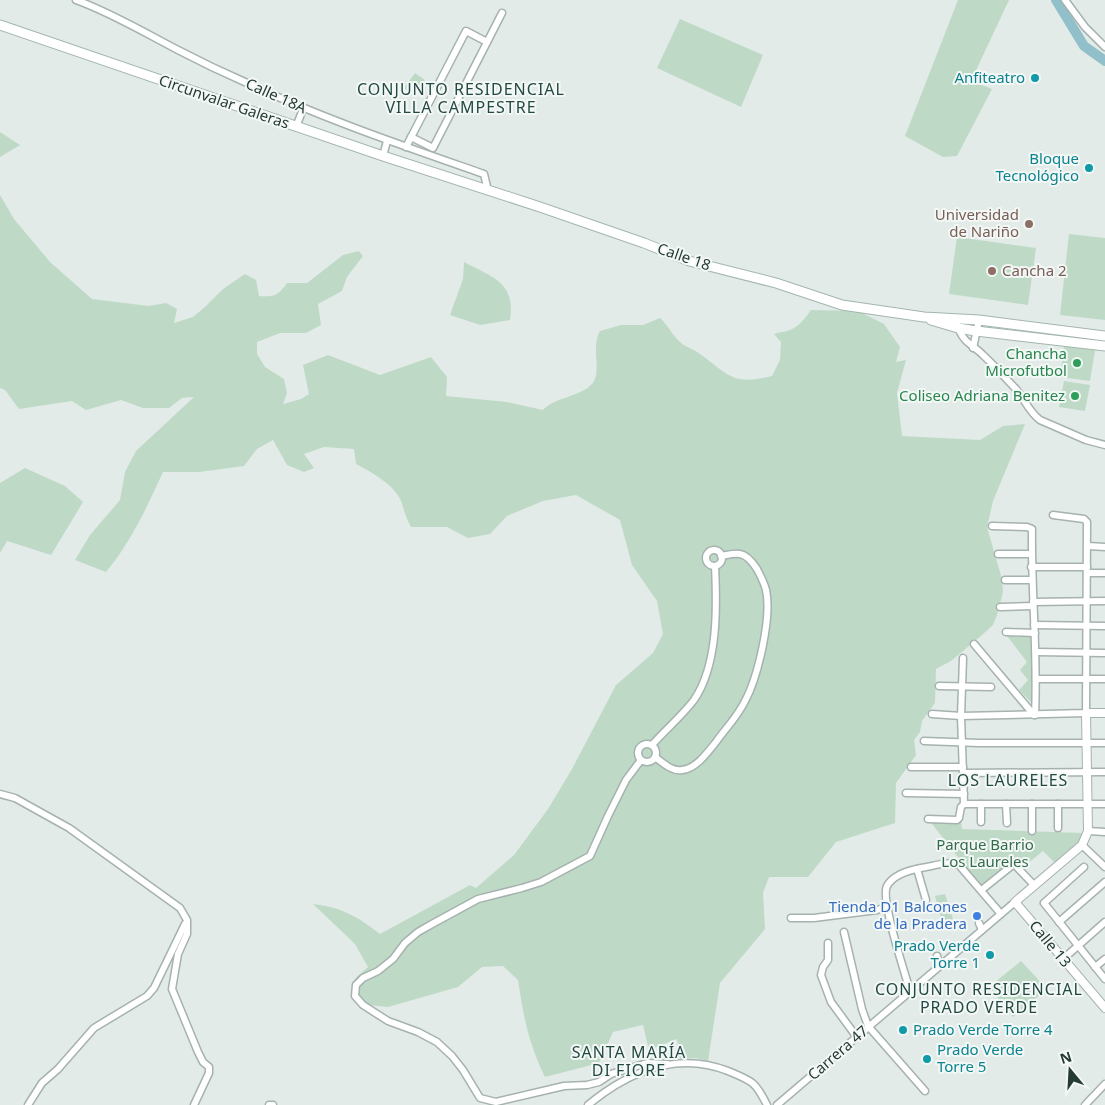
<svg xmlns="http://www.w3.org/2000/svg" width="1105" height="1105" font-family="'Noto Sans',sans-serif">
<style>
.green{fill:#bedac7}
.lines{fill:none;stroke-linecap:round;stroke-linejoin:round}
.river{stroke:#91bfca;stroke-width:10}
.minor-casing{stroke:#a6b2af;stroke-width:9}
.tertiary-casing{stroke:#a6b2af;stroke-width:10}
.secondary-casing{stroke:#a3b5af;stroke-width:11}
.minor{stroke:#fff;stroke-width:6}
.tertiary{stroke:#fff;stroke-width:8}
.secondary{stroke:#fff;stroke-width:9}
.culture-dot{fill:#0f9aa8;stroke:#f3f8f6;stroke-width:2}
.education-dot{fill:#8d6e63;stroke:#f3f8f6;stroke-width:2}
.leisure-dot{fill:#2e9e5b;stroke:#f3f8f6;stroke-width:2}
.shop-dot{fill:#3f7fe0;stroke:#f3f8f6;stroke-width:2}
.labels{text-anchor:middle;stroke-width:4;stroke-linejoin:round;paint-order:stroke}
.culture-label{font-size:15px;fill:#0d838f;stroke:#f3f8f6;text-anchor:end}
.street-label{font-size:15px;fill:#253a35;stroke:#f3f8f6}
.education-label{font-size:15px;fill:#785e54;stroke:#f3f8f6;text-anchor:end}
.leisure-label{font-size:15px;fill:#27864d;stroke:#f3f8f6;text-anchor:end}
.park-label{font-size:15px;fill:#346c4b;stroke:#f3f8f6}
.shop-label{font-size:15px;fill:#366cbe;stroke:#f3f8f6;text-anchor:end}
.neighbourhood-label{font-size:16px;letter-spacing:1px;fill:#234a42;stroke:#f3f8f6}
</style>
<rect width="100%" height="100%" fill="#e3ebe8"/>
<g class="green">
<path d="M958,0H1009L971,81L992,89L957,156L943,157L905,136Z"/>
<path d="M680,19L763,55L741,107L657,68Z"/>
<path d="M415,73L425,80L414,95L404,88Z"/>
<path d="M0,132L20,145L0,157Z"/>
<path d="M0,195L14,219L50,262L92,299L149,306L166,303L177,309L174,323L193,317L206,306L223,289L245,274L256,280L259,296C274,297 278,296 287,283H307L343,255L359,251L363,256L347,277L342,291L318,304L321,325L306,333H280L257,342V354L265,367L284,379L287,393L283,404L301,399L309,394L303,365L328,355L380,375L431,357L447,377L446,396L507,402L543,410C554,397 586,396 594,381C601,368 591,347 600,331L621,325H643L660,318C669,326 672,335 680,342C685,347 694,349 700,354C729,375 733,386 772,376L780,360L781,342L774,334C780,332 785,332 790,330C800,326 805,318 811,310L858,311L884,324L900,347L896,362L906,360L897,393L902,436L980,440L1003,426L1025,424L993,501L987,527L1002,579L1003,592L997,615L993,625L982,635L951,661L936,669L935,703L922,721L920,732L914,740L916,755L896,783L895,823L836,842L808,877H769L763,893L765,929L720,983L708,1061L696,1058L680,1059L677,1039L649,1050L643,1025L613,1032L599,1063L545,1077C528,1042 524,1018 518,980L503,966L482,967L458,987L388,1007L357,1004C345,985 354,979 368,967L355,944L313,904C341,907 358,917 380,934L470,885L476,888L514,855L548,809L572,769L616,685L653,653L663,634L657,601L632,565L620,520L576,495L543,501L507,516L490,534L468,538L447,527H411C406,518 404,510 401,501C394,484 371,472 356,464L354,449L324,447L304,454L314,468L304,472L287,465L273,440L257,449L244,466L199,472H163C147,507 131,542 106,572L75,560L90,535L120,500L125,472L136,451L194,397L182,398L169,408H143L121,400L86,410L72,401L19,409L5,390L0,388Z"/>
<path d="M1069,234L1105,238V320L1060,315Z"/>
<path d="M957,237L1036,248L1028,305L949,294Z"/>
<path d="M464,262C492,277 516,282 510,320L480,325L450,315L463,279Z"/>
<path d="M1064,346L1095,350L1090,381L1060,377Z"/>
<path d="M1064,381L1090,385L1085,411L1059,407Z"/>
<path d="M25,468L65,486L83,502L51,555L7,541L0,553V483Z"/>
<path d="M1007,636L1031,637V702L1019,690L1028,680L1020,670L1027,662Z"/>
<path d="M929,820H961L962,829L1082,833L1083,839L1056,864L1043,851L1022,868L1015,862L982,888Z"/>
<path d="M945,894L953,919L942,922L935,896Z"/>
<path d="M1021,961L1047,989L1013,1017L989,987Z"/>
</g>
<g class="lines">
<path class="river" d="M1056,0L1084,46L1105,61"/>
<g class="minor-casing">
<g id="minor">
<path d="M76,0C112,13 145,33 178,50C201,62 224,73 247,83C324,119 404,146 484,174L488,191"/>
<path d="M1065,0L1085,27L1105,47"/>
<path d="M296,127L303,109"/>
<path d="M411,137L433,148L502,13"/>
<path d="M406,147L466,31L487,42"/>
<path d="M383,156L387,141"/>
<path d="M958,326C962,342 973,345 983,355C995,366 1005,378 1016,389C1025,400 1029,412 1040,420L1086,440L1105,445"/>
<path d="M973,348L979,320"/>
<path d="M992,526L1027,527L1032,529C1031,591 1038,653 1035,715"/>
<path d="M1088,546L1105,547"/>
<circle cx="714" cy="558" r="8"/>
<path d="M998,554H1031"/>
<path d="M1031,567H1087"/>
<path d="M1087,573H1105"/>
<path d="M1005,580H1032"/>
<path d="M1033,602L1105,601"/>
<path d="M1000,607L1033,606"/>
<path d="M1034,625L1105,626"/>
<path d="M1006,632L1035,633"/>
<path d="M974,644L1034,715"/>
<path d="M1036,652L1105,653"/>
<path d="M1037,679H1105"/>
<path d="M939,686L991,687"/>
<path d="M932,714L961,716L1086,713L1087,522L1084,519L1053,515"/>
<path d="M924,741L979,743H1105"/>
<circle cx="647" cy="753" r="9"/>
<path d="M652,745C665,730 682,716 694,700C718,665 717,608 715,566"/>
<path d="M655,757C662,762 672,772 682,770C696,769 708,752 716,742C726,728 738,716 745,701C758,677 772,617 766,590C764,582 760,575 757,569C753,563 747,555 740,554C734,553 727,555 721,556"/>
<path d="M641,760L626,780L608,816L590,856L541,882L522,888L478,899L432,924L418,932L405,943L393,959L378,971L363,978L356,985L355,996L363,1005L388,1021L418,1032L437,1042L452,1056L463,1070L480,1098L496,1102L564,1086L587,1085L599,1082L611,1074L647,1063L667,1064"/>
<path d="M911,767H963"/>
<path d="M964,773L1105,772"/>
<path d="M906,793L964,794"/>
<path d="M0,794L15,798L69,828L180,908L187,920V934L178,954L172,989L198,1052L203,1062L209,1067V1073L194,1105"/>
<path d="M964,804H1105"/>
<path d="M1006,804L1007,823"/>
<path d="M1058,804V828"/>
<path d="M928,819L957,820L959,818L961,807L964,804L961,716L963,658"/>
<path d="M981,822V804"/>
<path d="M1032,831V804"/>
<path d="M1088,831L1105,832"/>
<path d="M1082,845L1105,867"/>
<path d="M1084,867L1044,903L1105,979"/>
<path d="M917,869L926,900"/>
<path d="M984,888L1014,864L1034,885"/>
<path d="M791,918H814L877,910L887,907"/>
<path d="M1059,922L1105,882"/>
<path d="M979,923L982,930"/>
<path d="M844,932L862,1009L868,1026L925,1091"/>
<path d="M828,943V960L823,967L821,975L831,1002L856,1036"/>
<path d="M937,956L940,965"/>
<path d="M1063,959L1105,922"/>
<path d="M1095,967L1105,959"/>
<path d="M910,991C905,973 880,899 887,886C893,875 910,870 921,868C935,866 945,861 959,865L1001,914"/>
<path d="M28,1105L42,1083L58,1069L94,1028L147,996L154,988L185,924"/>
<path d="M269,1105H273"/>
<path d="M588,1105C628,1072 677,1051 728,1071C752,1081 755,1081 767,1105"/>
<path d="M777,1105L1015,902"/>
<path d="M1085,1105L1105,1084"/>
</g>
</g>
<g class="tertiary-casing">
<path id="tertiary" d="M1105,713H1086L1088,831L1082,845L1015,902L1105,1008"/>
</g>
<g class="secondary-casing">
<g id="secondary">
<path d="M0,25L383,156L540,207L644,243L689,261L776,283L842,305L924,317L979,320L1105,336"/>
<path d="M931,320L958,328L976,331L1105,346"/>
</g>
</g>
<use href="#minor" class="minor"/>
<use href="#tertiary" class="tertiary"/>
<use href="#secondary" class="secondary"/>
</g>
<g class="culture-dot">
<circle cx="1035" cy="78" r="5"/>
<circle cx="1089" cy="168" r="5"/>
<circle cx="990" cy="955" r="5"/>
<circle cx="903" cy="1030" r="5"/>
<circle cx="927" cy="1059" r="5"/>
</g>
<g class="education-dot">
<circle cx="1029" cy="224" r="5"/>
<circle cx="992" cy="271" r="5"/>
</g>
<g class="leisure-dot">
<circle cx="1077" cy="363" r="5"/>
<circle cx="1075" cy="396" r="5"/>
</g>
<circle class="shop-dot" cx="977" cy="916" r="5"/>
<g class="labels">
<g class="culture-label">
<text x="1025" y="83">Anfiteatro</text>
<text x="1079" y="164">Bloque<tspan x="1079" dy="17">Tecnológico</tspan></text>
<text x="980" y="951">Prado Verde<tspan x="980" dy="17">Torre 1</tspan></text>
<text x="913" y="1035" text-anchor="start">Prado Verde Torre 4</text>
<text x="937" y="1055" text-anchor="start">Prado Verde<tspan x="937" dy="17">Torre 5</tspan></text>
</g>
<g class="street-label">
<text transform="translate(276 96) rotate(24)" y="5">Calle 18A</text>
<text transform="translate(224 102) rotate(19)" y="5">Circunvalar Galeras</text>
<text transform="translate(684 257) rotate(19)" y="5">Calle 18</text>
<text transform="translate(1050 944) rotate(50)" y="5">Calle 13</text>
<text transform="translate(838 1053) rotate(-41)" y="5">Carrera 47</text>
</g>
<g class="education-label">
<text x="1019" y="220">Universidad<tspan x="1019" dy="17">de Nariño</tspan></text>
<text x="1002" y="276" text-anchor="start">Cancha 2</text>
</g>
<g class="leisure-label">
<text x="1067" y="359">Chancha<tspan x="1067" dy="17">Microfutbol</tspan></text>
<text x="1065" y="401">Coliseo Adriana Benitez</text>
</g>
<g class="park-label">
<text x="985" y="850">Parque Barrio<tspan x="985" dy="17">Los Laureles</tspan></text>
</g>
<g class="shop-label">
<text x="967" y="912">Tienda D1 Balcones<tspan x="967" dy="17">de la Pradera</tspan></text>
</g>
<g class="neighbourhood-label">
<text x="461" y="95">CONJUNTO RESIDENCIAL<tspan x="461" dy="18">VILLA CAMPESTRE</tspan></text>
<text x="1008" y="786">LOS LAURELES</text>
<text x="979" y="995">CONJUNTO RESIDENCIAL<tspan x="979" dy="18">PRADO VERDE</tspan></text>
<text x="629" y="1058">SANTA MARÍA<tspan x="629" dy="18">DI FIORE</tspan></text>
</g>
</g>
<g transform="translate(1070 1070) rotate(342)" stroke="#f3f8f6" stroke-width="4" paint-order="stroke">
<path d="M0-4L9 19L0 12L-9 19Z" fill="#253a35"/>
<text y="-8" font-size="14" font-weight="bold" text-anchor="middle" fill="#253a35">N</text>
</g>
</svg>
